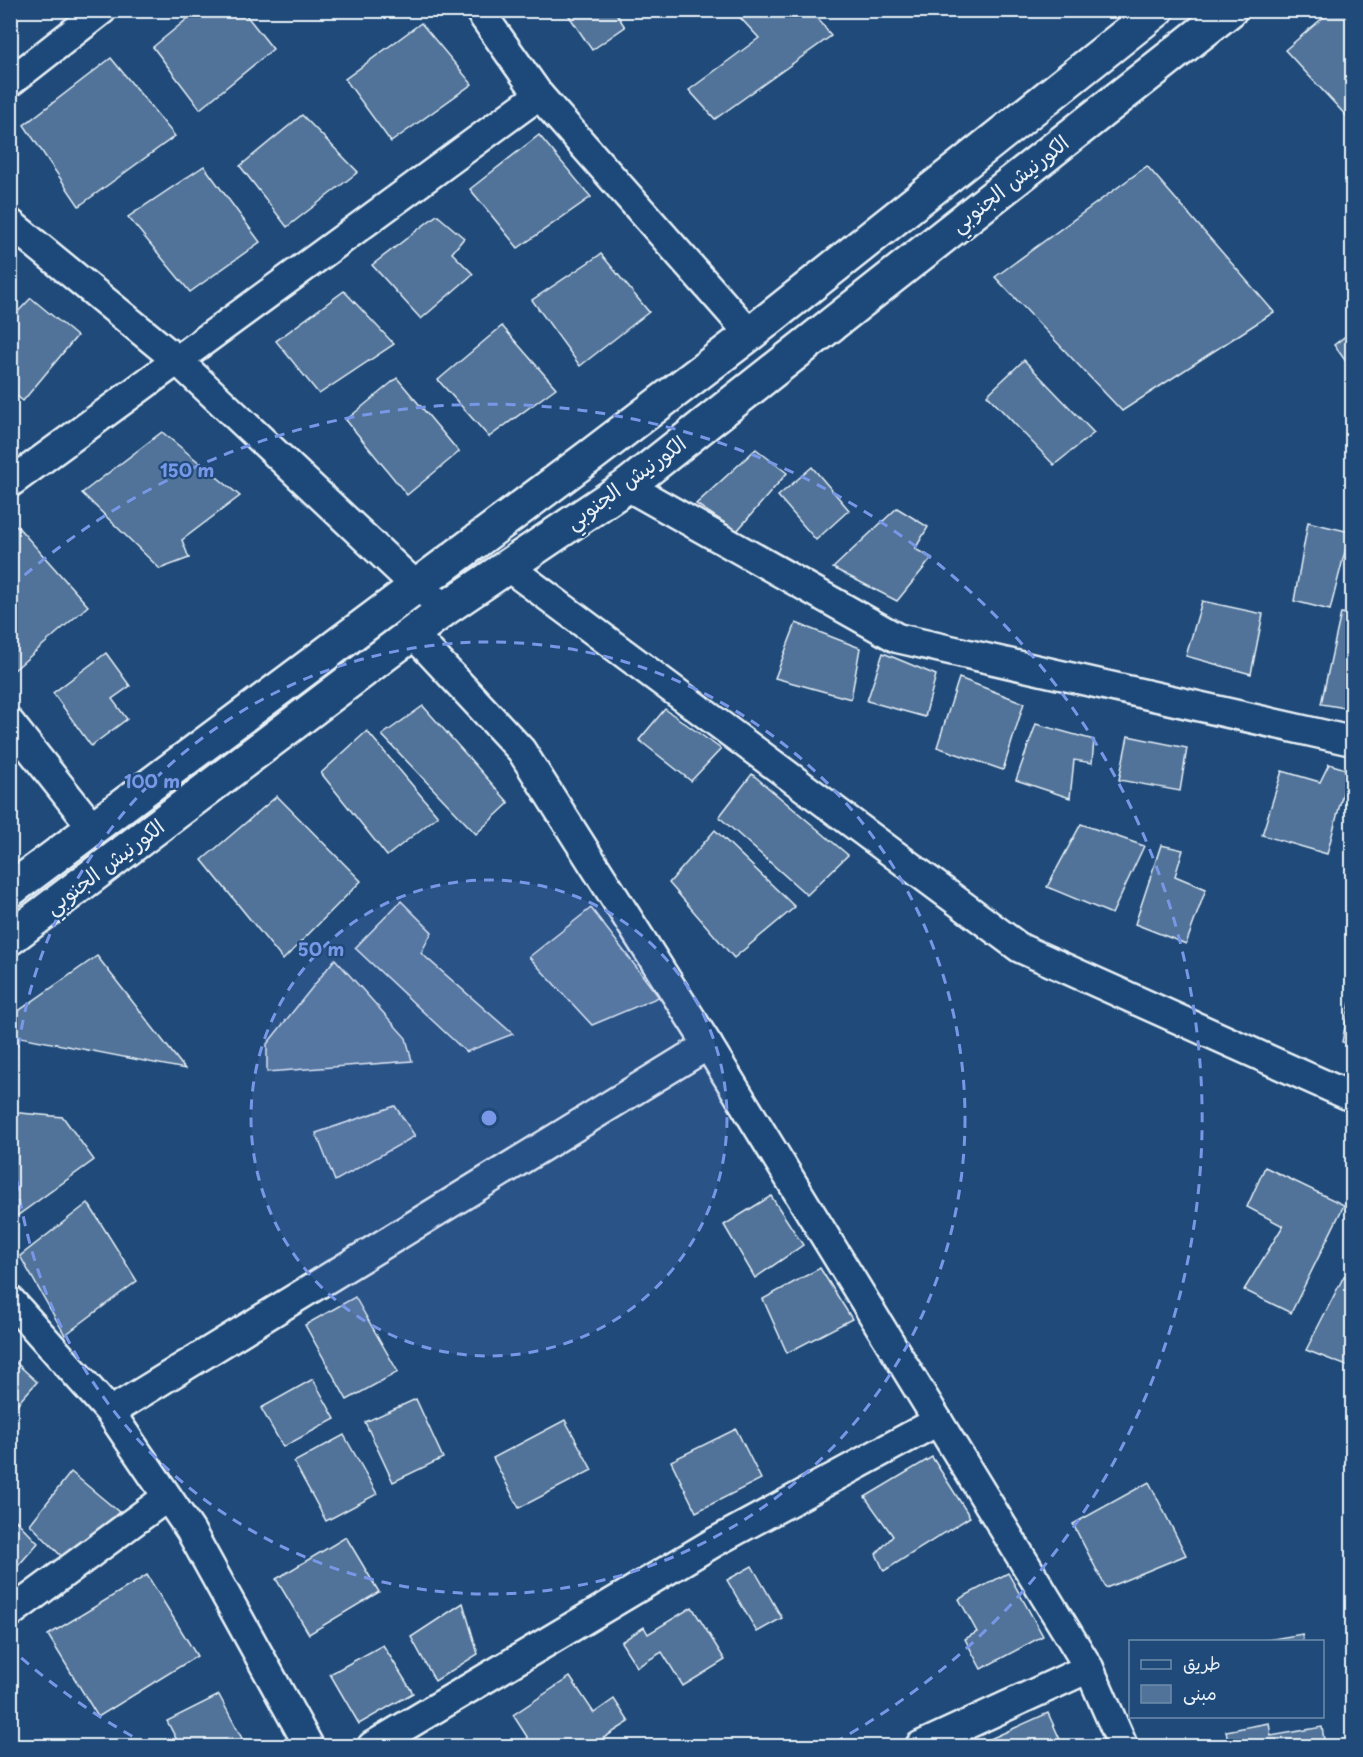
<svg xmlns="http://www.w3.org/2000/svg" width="1363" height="1757" font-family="'Playpen Sans','Playpen Sans Arabic',sans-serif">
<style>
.building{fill:#517399;stroke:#e8f1f8;stroke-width:1.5}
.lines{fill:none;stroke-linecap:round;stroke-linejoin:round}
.minor-casing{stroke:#e8f1f8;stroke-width:33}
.secondary-casing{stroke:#e8f1f8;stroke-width:38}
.minor{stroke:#1f4a7a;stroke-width:28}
.secondary{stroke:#1f4a7a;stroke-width:33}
.ring{fill:none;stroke:#7897e6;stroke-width:3;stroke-dasharray:10 8}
.labels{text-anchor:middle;stroke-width:4.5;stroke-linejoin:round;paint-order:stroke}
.street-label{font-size:21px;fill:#e8f1f8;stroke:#1f4a7a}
.centre{fill:#7897e6;stroke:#1f4a7a;stroke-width:3}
.ring-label{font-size:18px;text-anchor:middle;font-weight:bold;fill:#7897e6;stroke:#1f4a7a;stroke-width:4.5;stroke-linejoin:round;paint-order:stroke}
</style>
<rect width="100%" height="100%" fill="#1f4a7a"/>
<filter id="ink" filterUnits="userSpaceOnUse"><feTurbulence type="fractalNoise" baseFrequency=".0167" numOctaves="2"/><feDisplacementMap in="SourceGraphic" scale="12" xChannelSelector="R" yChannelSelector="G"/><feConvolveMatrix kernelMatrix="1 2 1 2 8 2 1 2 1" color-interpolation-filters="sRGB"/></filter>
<g filter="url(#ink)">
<g class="building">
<path d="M198,10H242L273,49L200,109L153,47Z"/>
<path d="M565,10H614L625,27L592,50Z"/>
<path d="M733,10H812L831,36L715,119L689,90L759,38Z"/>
<path d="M1332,10L1352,11V122L1285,50Z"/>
<path d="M421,23L472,84L391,142L345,79Z"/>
<path d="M111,58L175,136L79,206L24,125Z"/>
<path d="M302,115L358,172L287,227L240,166Z"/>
<path d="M539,135L591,197L518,248L470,189Z"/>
<path d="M204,166L260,242L190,292L128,217Z"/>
<path d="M1147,166L1274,312L1122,411L995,277Z"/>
<path d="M437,215L464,238L452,253L473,274L421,319L372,265Z"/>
<path d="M601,254L649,312L580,366L532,300Z"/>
<path d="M344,291L394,344L319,394L276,341Z"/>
<path d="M31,298L77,336L23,401L10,390V320Z"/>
<path d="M502,326L556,388L489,437L438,380Z"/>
<path d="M1352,331V370L1334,345Z"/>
<path d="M1024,360L1094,433L1054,465L987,395Z"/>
<path d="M397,378L459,452L407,495L346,420Z"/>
<path d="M162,432L240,496L182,540L189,558L160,569L82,493Z"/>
<path d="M756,449L787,473L737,531L696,504Z"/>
<path d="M812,467L849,510L816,540L778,496Z"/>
<path d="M897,508L928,527L915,549L932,558L897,601L833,568Z"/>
<path d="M1308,522L1350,532L1330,610L1294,601Z"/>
<path d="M17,526L88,606L13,671L10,668V532Z"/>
<path d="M1202,601L1263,614L1251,674L1186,656Z"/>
<path d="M1341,613L1352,614V709L1321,704Z"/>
<path d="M796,623L860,648L851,699L775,678Z"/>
<path d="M106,653L130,686L112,699L127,719L91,746L53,693Z"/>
<path d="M883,653L936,675L925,717L867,701Z"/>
<path d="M959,678L1024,703L1003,770L937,747Z"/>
<path d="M423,706L509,803L476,834L382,735Z"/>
<path d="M665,709L721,749L691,781L639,740Z"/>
<path d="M1036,724L1094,740L1092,763L1074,760L1070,798L1016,780Z"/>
<path d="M367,731L438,816L387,856L321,773Z"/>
<path d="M1128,736L1187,748L1180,791L1119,780Z"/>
<path d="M1329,764L1349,770L1327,854L1262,835L1282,771L1320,782Z"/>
<path d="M752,774L848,855L807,895L719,817Z"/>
<path d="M277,796L361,881L283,960L202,860Z"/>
<path d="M1081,824L1144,846L1112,914L1047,887Z"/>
<path d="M715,830L795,907L734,958L669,883Z"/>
<path d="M1161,845L1183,850L1175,876L1206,889L1186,944L1135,924Z"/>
<path d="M401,901L432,932L421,953L513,1034L466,1052L355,948Z"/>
<path d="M591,908L659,997L592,1025L529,957Z"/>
<path d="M97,956L185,1069L10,1035V1017Z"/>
<path d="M335,959L406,1038L412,1061L267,1072V1044Z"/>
<path d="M1350,1003L1352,1004V1044L1342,1042Z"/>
<path d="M395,1106L415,1136L335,1181L316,1133Z"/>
<path d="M10,1112L63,1117L94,1160L10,1221Z"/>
<path d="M1265,1167L1344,1205L1291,1313L1244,1290L1283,1226L1247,1207Z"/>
<path d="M771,1196L803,1245L755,1278L724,1225Z"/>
<path d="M88,1203L137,1281L65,1335L20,1256Z"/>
<path d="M820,1268L852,1319L787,1353L763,1299Z"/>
<path d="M1344,1276L1352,1280V1368L1306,1350Z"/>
<path d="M355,1297L398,1372L347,1400L305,1325Z"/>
<path d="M10,1357L37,1382L10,1412Z"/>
<path d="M313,1379L335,1419L283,1447L261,1408Z"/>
<path d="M416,1399L443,1458L393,1482L365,1422Z"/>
<path d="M565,1420L592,1470L519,1508L493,1458Z"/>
<path d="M736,1429L761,1479L696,1512L671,1461Z"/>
<path d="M344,1435L377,1494L326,1521L294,1462Z"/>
<path d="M932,1457L970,1517L884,1571L876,1554L893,1536L865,1497Z"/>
<path d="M71,1472L119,1512L65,1560L30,1524Z"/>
<path d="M1149,1482L1186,1555L1106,1588L1073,1524Z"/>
<path d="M10,1514L38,1543L10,1575Z"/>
<path d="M346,1537L379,1592L309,1634L276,1579Z"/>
<path d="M752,1566L782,1618L757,1632L727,1580Z"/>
<path d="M1008,1573L1043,1636L981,1669L965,1639L977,1632L959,1599Z"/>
<path d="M147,1575L197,1656L98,1717L48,1635Z"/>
<path d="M463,1603L478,1654L435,1681L411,1637Z"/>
<path d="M692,1607L725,1660L683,1686L662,1652L637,1667L621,1642L644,1627L648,1634Z"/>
<path d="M1302,1634L1303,1642H1261V1641Z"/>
<path d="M383,1645L413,1693L359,1724L330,1674Z"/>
<path d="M570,1677L594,1713L614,1699L629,1722L591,1746H533L513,1715Z"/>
<path d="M219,1695L246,1746H180L167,1721Z"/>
<path d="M1048,1713L1063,1746H990L988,1740Z"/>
<path d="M1269,1723L1271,1736L1322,1727L1325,1746H1229L1226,1731Z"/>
</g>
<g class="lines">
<g class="minor-casing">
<g id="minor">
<path d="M479,10L539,95L750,334"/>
<path d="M10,82L102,10"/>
<path d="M10,223L178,361L415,585L446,608"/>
<path d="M10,483L539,95"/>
<path d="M627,486L897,638L1352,741"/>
<path d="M508,567L1020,948L1352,1097"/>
<path d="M412,633L521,750L708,1045L1089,1668L1123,1746"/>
<path d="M10,723L93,828"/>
<path d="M10,1300L110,1412L708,1045"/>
<path d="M110,1412L190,1530L309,1746"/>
<path d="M10,1613L167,1497"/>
<path d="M372,1746L713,1543L938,1421"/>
<path d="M920,1746L1089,1668"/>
</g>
</g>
<g class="secondary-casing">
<g id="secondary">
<path d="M10,890L593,454L750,334L1157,10"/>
<path d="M10,938L446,608L627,486L1230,10"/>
</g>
</g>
<use href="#minor" class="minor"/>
<use href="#secondary" class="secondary"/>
</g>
</g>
<circle cx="489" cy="1118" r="238" fill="#7897e6" fill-opacity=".12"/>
<g class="ring">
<circle cx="489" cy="1118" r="238"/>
<circle cx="489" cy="1118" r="476"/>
<path d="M148 1745A714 714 0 0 1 11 1649M11 587A714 714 0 1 1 830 1745"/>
</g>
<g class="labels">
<g class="street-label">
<text transform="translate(1010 184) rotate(-38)" y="7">الكورنيش الجنوبي</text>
<text transform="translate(626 483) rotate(-36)" y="7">الكورنيش الجنوبي</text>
<text transform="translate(105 867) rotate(-37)" y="7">الكورنيش الجنوبي</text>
</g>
</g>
<circle cx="489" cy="1118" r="9" class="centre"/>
<g class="ring-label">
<text x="187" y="477">150 m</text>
<text x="152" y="788">100 m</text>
<text x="321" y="956">50 m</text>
</g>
<rect width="1363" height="1757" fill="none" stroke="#1f4a7a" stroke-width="36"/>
<rect x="18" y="18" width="1327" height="1721" fill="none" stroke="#e8f1f8" stroke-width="2" filter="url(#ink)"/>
<rect x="1129" y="1640" width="195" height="78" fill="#1f4a7a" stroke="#6f8dac" stroke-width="1.5"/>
<rect x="1141" y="1660" width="30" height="9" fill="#1f4a7a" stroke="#6f8dac" stroke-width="1.5"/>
<text x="1183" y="1670" font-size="18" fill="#e8f1f8">طريق</text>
<rect x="1141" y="1685" width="30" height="18" fill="#517399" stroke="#6f8dac" stroke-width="1.5"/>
<text x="1183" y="1700" font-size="18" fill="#e8f1f8">مبنى</text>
</svg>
